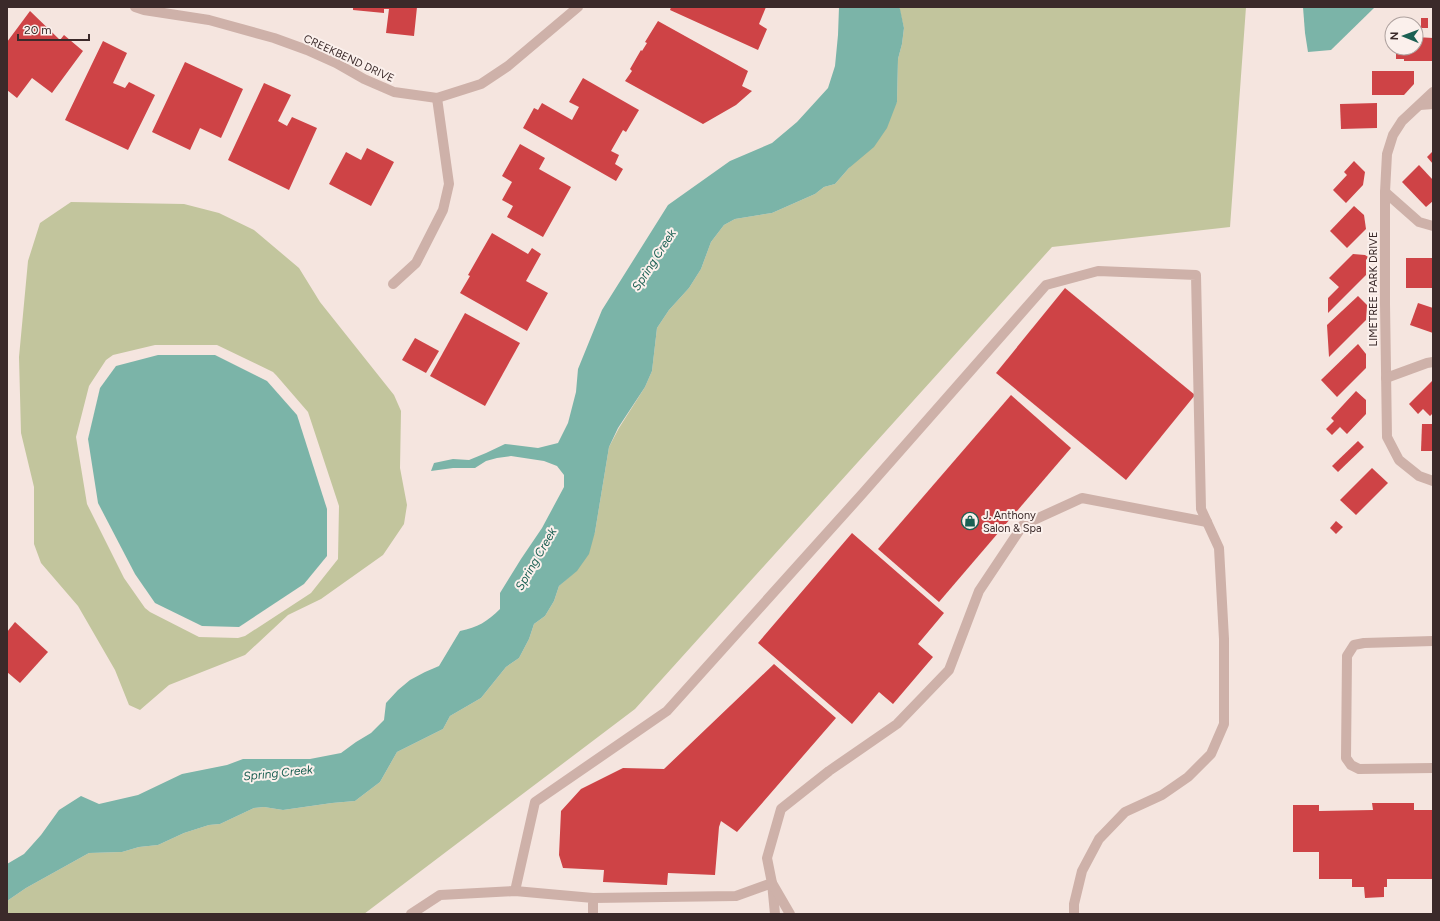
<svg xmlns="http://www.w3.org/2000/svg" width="1440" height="921" font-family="Figtree,sans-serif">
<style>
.green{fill:#c2c59d;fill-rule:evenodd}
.water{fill:#7bb4a8}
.building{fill:#ce4346}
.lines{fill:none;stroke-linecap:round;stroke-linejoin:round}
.lane{stroke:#ceb1a9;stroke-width:10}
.street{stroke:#ceb1a9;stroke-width:10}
.labels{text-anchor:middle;stroke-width:4;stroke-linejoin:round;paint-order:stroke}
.street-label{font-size:11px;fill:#3b2a2a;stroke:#fbf0ec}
.poi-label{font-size:11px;fill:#3b2a2a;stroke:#fbf0ec;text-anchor:start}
.water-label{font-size:12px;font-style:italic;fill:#1b6053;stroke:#fbf0ec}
</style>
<rect width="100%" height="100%" fill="#f5e5df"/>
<g class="green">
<path d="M899,7H1246L1230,227L1052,247L635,709L364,914H7V901L26,888L89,853L122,852L139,847L158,845L184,833L209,825L220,824L254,808L264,807L283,810L332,803L355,801L380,782L397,752L443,729L450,716L481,698L506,667L519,658L529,639L534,624L545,616L554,601L559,586L576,571L595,532L609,447L619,428L645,387L652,371L657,328L669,310L689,288L701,269L711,242L724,225L735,219L772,213L815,194L824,187L835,184L849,168L897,102L898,59L902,44L904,28Z"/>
<path d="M71,202L184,204L219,213L254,230L299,268L320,302L394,395L401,411L400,468L407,505L404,524L383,555L321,599L288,615L245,655L169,685L140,710L129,705L115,670L78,606L41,563L34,544V487L21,433L19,357L28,261L40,223ZM155,345H217L273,372L276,375L308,412L339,506L338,559L311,593L245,636L238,638L199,637L150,612L145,608L124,578L87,504L76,437L89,386L106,360L113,355Z"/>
</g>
<g class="water">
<path d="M839,7H899L900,9L904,28L902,44L898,59L897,102L887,128L874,147L849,168L835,184L824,187L815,194L772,213L735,219L724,225L711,242L701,269L689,288L669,310L657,328L652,371L645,387L618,428L609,447L595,532L589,554L577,571L559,586L554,601L545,616L534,624L529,639L519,658L506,667L481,698L450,716L443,729L397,752L380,782L355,801L332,803L283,810L264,807L254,808L220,824L209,825L184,833L158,845L139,847L122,852L89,853L26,888L7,901V864L24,854L41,835L59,810L81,796L99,804L138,795L182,774L227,765L243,759H310L341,753L356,742L371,733L384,720L386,703L398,690L410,680L425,672L439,666L460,631C478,627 487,622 500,609V593L521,559L542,528L564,487V475L557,466L544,461L511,456L497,458L486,461L475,468H453L431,471L434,463L453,459L469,460L486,453L505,444L538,448L558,443L568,423L576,392L578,369L602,310L668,205L730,161L772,143L797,122L828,88L835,66L838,35Z"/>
<path d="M1303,7H1375L1331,50L1308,52L1305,33Z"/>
<path d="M158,355H215L267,381L297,415L327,509V556L304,584L239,627L202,626L155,603L135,574L98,503L88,439L100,388L116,366Z"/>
</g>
<g class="building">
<path d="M353,7H417L414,36L386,33L389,9H384V13L353,10Z"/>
<path d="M671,7H766L759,24L767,29L758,50L670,10Z"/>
<path d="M30,11L60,40L64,35L83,51L52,93L32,78L17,98L7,90V42Z"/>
<rect x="1421" y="18" width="7" height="10"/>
<path d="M658,21L748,71L742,86L752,91L736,105L703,124L625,81L632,71L630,69L641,50L642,51L647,43L645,42Z"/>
<path d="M1416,37L1433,38V61H1404V59H1396V52H1405V48H1416Z"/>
<path d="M103,41L127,53L113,83L125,88L129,82L155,95L128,150L65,120Z"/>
<path d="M185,62L243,89L221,138L200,128L190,150L152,132Z"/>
<path d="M1372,71H1414V84L1404,95H1372Z"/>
<path d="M583,78L639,110L626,132L623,130L611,151L619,155L615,164L623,169L616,181L523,128L534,108L538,110L542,103L572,120L579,107L569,102Z"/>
<path d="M264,83L291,95L278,121L287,126L292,117L317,128L289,190L228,160Z"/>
<path d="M1377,103V128L1341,129L1340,104Z"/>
<path d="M520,144L545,158L539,169L571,187L543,237L507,217L513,206L502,200L512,182L502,176Z"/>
<path d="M367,148L394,162L371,206L329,184L346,152L361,160Z"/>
<path d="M1433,151V164L1427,157Z"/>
<path d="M1354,161L1365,172L1363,185L1346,203L1333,190L1347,175L1344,172Z"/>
<path d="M1419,165L1433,180V201L1426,207L1402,182Z"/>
<path d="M1354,206L1364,215L1366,229L1347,248L1330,231Z"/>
<path d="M492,233L528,254L532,248L541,254L526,281L548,293L527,331L460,293L470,276L468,275Z"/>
<path d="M1353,254L1365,255L1368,257L1366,260V275L1328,313V298L1339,287L1329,278Z"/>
<rect x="1406" y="258" width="27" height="30"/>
<path d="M1065,288L1195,395L1126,480L996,373Z"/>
<path d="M1358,296L1367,305L1366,320L1329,357L1327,325Z"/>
<path d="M1418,303L1433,308V333L1410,325Z"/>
<path d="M465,313L520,343L485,406L430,376Z"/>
<path d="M415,338L439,351L426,373L402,360Z"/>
<path d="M1358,344L1366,354V368L1337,397L1321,380Z"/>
<path d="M1433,380V413L1430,416L1423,409L1418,414L1409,404Z"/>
<path d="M1356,391L1366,400V414L1347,434L1340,427L1332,435L1326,429L1334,421L1331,418Z"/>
<path d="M1011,395L1071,448L939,602L878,549Z"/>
<path d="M1422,424H1433V451H1421Z"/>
<path d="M1358,441L1364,447L1338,472L1332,466Z"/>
<path d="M1372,468L1388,483L1356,515L1340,500Z"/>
<path d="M1336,521L1343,527L1336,534L1330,528Z"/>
<path d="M852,533L944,613L918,644L933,657L893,704L879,692L852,724L758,643Z"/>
<path d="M15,622L48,652L20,683L7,672V632Z"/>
<path d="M774,664L836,718L737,832L721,821L719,827L715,875L668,873L667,885L603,882L604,870L563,868L559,855L561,811L581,789L623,768L664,769Z"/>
<path d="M1372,803H1414V810H1433V879H1387V887H1384V897L1365,898L1364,887H1352V879H1319V852H1293V805H1319V811L1373,810Z"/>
</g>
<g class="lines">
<g class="lane">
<path d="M1433,641L1364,643L1354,645L1347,656L1346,758L1351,765L1359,769L1433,768"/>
<path d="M515,891L535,802L667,711L863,493L1046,285L1098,271L1196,275L1201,509L1219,548L1224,639V724L1211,754L1188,777L1162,795L1125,812L1099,839L1082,871L1074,904V914"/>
<path d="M593,898L736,896L772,883L775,914"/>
<path d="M411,914L440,895L515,891L593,898V914"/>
<path d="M790,914L772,883L767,858L781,809L829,771L897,724L949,670L979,591L1023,525L1082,498L1207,522"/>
</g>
<g class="street">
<path d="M135,7L144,10L209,20L274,38L307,50L336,63L364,79L394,92L437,98L481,84L508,66L578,7"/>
<path d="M1433,92L1402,121L1393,135L1387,154L1385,192V304L1387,437L1399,460L1419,476L1433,481"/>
<path d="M1420,105L1433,104"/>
<path d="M1385,192L1419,222L1433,226"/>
<path d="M393,284L416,263L443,210L449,184L437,98"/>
<path d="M1386,378L1427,363L1433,362"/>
</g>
</g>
<defs>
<g id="shop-ring" transform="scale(0.9)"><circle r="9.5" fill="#fbf0ec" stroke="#1b6053" stroke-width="1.5"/><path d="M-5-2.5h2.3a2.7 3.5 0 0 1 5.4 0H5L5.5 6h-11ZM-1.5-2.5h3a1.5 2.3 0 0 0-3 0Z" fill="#1b6053"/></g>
</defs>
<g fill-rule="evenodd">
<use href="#shop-ring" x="970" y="521"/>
</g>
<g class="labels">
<g class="street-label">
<text transform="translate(349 58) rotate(25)" y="4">CREEKBEND DRIVE</text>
<text transform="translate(1373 289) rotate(-90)" y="4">LIMETREE PARK DRIVE</text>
</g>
<g class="poi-label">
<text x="983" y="519">J. Anthony<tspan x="983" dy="13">Salon &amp; Spa</tspan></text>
</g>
<g class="water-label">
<text transform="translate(654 260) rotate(-57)" y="4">Spring Creek</text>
<text transform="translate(536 559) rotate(-60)" y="4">Spring Creek</text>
<text transform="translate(278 773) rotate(-6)" y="4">Spring Creek</text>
</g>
</g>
<rect width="1440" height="921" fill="none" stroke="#3b2a2a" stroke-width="16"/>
<g transform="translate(1404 36) rotate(271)"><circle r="19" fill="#fbf0ec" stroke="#aea19e"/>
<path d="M0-3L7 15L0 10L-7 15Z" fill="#1b6053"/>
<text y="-6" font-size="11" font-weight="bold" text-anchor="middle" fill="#3b2a2a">N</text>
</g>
<path d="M18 34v6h71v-6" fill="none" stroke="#3b2a2a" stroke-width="2"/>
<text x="24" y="34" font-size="12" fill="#3b2a2a" stroke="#fbf0ec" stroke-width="3" paint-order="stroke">20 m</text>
</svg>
